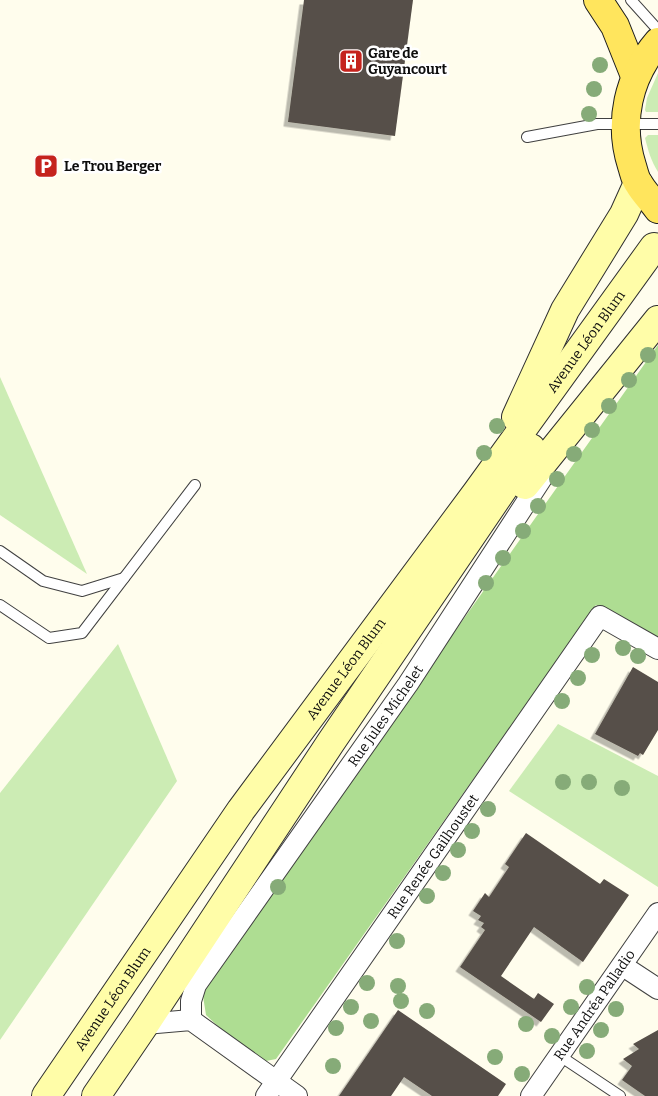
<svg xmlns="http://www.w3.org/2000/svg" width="658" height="1096" font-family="Bitter,serif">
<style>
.green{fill:#ccecb4}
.forest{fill:#aedd92}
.building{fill:#564f48;filter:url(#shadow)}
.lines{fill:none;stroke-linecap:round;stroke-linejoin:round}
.lane-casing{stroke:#404040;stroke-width:12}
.street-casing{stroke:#404040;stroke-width:22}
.secondary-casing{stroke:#2f2f2f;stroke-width:30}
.primary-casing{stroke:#1e1e1e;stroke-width:30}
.lane{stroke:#fff;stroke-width:10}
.street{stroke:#fff;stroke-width:20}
.secondary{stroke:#fffda8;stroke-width:28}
.primary{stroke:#ffe55d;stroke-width:28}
.tree{fill:#86ab78}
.labels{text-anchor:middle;stroke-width:5;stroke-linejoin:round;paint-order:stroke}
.poi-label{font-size:14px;font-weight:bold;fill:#0d0d0d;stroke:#fff;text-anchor:start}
.street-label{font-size:14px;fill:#0d0d0d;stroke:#fff}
</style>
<defs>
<filter id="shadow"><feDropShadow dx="-4.5" dy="4.5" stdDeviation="0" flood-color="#0004"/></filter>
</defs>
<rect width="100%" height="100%" fill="#fffded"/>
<g class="green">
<path d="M658,73V112H646L645,110L647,98Z"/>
<path d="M648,135H658V172C651,161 648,150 645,138Z"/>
<path d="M0,377L87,574L0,515Z"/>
<path d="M118,644L177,781L0,1040V793Z"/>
<path d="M558,724L658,776V887L509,791Z"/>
</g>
<path class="forest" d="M658,345V639L596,605L276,1059L266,1061L223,1031L206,1015L203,996L211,975Z"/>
<g class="building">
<path d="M304,0H413L395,136L288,122Z"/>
<path d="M633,667L658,682V730L643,755L640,753L638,756L595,734Z"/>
<path d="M526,833L600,884L604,879L629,895L583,962L534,927L501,976L534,999L538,993L554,1004L541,1022L460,967L485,930L481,927L484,923L478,920L481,916L473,911L485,893L489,897L509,867L505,864Z"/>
<path d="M398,1010L506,1084L498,1096H432L404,1077L391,1096H339Z"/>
<path d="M658,1030V1096H645L622,1080L632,1066L623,1059L639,1049L633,1044Z"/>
</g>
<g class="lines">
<g class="lane-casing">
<g id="lane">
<path d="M631,0L658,30"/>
<path d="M527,137L597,124H658"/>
<path d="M0,551L43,581L82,591L124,578"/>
<path d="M0,605L49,638L82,633L195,485"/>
<path d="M560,1056L620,1096"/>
</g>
</g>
<g class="street-casing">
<g id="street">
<path d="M623,966L658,989"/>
<path id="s1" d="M191,1020V1001L196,985L408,684L544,475"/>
<path d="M145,1024L191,1020L297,1096"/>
<path id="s2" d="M266,1096L600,616L658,649"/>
<path id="s3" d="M531,1096L658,913"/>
</g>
</g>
<g class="secondary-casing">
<g id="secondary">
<path d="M516,417L565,310L624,214L638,183"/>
<path d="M525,485L658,320"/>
<path id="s4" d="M46,1096L241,810L477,492L654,247"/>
<path d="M96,1096L145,1024L331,742L531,448"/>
</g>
</g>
<g class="primary-casing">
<g id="primary">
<path d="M598,0L615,26L635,76"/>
<path d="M658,42C628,77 618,122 632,166C634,172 635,179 639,184C644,193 652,200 658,209"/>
</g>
</g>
<use href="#lane" class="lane"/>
<use href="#street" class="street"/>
<use href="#secondary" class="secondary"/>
<use href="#primary" class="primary"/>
</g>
<g class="tree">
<circle cx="600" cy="65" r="8"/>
<circle cx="594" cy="89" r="8"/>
<circle cx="589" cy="114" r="8"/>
<circle cx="648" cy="355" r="8"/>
<circle cx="629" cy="380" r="8"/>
<circle cx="609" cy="406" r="8"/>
<circle cx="497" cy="426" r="8"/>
<circle cx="592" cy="430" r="8"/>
<circle cx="484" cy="453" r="8"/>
<circle cx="574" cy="454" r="8"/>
<circle cx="557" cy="479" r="8"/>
<circle cx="538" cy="506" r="8"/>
<circle cx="523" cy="531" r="8"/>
<circle cx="503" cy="558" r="8"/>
<circle cx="486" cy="583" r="8"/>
<circle cx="623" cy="648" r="8"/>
<circle cx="592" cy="655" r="8"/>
<circle cx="638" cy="656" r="8"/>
<circle cx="578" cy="678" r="8"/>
<circle cx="562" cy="701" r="8"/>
<circle cx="563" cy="782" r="8"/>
<circle cx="589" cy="782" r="8"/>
<circle cx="622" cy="788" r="8"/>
<circle cx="488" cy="809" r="8"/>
<circle cx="472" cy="831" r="8"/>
<circle cx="458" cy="850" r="8"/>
<circle cx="443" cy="873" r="8"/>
<circle cx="278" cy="887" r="8"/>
<circle cx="427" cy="896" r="8"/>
<circle cx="397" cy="941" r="8"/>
<circle cx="367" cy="983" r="8"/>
<circle cx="398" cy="986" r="8"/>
<circle cx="587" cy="987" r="8"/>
<circle cx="401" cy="1001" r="8"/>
<circle cx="351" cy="1007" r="8"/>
<circle cx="571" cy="1007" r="8"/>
<circle cx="616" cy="1009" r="8"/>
<circle cx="427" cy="1011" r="8"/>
<circle cx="371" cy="1021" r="8"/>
<circle cx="526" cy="1024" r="8"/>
<circle cx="336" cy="1028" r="8"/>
<circle cx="601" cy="1030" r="8"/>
<circle cx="552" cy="1036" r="8"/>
<circle cx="587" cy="1051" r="8"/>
<circle cx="495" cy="1057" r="8"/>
<circle cx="333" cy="1066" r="8"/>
<circle cx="522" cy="1074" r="8"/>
</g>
<defs>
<g id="building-square" transform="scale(1.25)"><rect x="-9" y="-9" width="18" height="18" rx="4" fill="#c5231d" stroke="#fff"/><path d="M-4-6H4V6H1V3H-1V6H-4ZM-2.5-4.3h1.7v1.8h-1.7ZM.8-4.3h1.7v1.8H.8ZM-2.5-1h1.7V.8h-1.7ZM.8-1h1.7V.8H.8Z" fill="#fff"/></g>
<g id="parking-square" transform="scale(1.25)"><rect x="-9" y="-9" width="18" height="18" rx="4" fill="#c5231d" stroke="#fff"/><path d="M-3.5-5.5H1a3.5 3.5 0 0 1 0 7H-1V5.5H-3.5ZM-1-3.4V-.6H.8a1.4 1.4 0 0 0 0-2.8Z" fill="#fff"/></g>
</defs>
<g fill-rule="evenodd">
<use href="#building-square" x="351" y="61"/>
<use href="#parking-square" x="46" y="166"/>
</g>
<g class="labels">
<g class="poi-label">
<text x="368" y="58">Gare de<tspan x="368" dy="16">Guyancourt</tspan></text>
<text x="64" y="171">Le Trou Berger</text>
</g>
<g class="street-label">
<text dy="5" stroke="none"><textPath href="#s4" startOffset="928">Avenue Léon Blum</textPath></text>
<text dy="5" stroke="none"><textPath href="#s4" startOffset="522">Avenue Léon Blum</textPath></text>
<text dy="5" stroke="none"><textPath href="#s1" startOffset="365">Rue Jules Michelet</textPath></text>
<text dy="5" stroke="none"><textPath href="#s2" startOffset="292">Rue Renée Gailhoustet</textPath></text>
<text dy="5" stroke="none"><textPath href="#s4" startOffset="118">Avenue Léon Blum</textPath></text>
<text dy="5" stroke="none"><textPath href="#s3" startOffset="111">Rue Andréa Palladio</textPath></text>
</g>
</g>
</svg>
